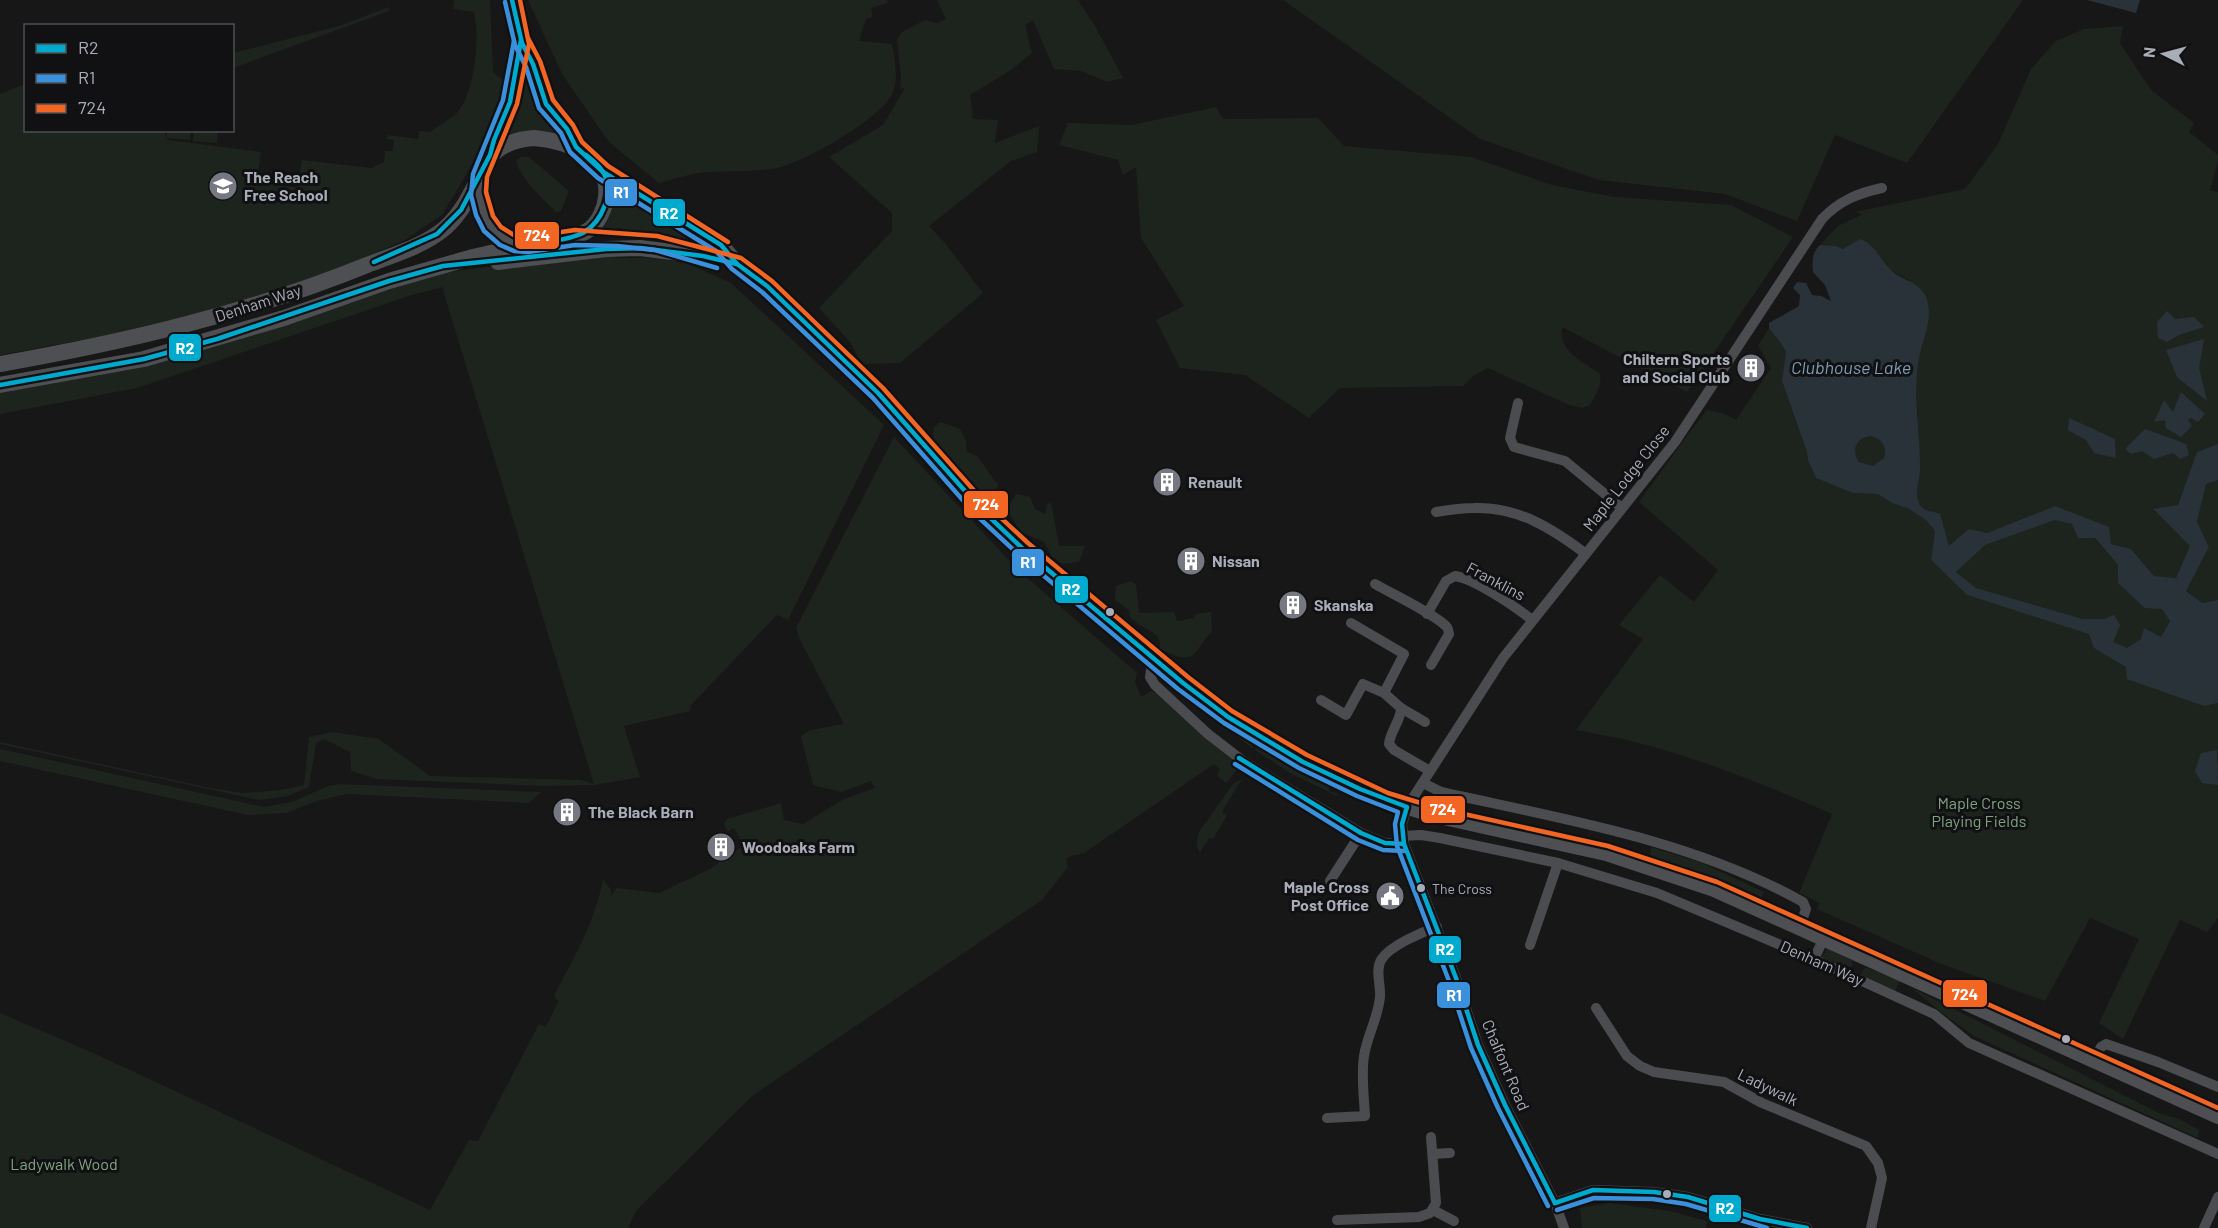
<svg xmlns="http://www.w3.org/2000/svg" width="2218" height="1228" font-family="Barlow,sans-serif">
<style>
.green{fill:#1d241e}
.water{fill:#2a3239;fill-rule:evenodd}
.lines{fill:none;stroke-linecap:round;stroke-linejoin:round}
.minor{stroke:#4b4c50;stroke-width:10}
.primary{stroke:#4d4f52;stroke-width:16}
.bus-1-casing{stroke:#111113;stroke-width:9}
.bus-2-casing{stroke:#111113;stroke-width:9}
.bus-3-casing{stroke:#111113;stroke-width:9}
.bus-1{stroke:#00a9ce;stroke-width:4.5}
.bus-2{stroke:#3a90db;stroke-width:4.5}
.bus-3{stroke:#f26522;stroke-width:4.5}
.bus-dot{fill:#a8adb8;stroke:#111113;stroke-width:2}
.labels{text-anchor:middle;stroke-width:6;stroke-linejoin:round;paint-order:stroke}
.bus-label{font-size:14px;fill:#a8adb8;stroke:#111113;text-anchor:start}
.poi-label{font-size:16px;font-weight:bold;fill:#a8adb8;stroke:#111113;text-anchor:start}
.street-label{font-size:16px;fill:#a8adb8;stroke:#111113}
.park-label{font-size:16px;fill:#7fa381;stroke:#111113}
.water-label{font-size:18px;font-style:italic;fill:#7f9bb3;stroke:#111113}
.line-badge{stroke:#111113;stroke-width:2}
.badge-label{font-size:16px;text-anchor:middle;font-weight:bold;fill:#fff}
</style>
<rect width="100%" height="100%" fill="#171717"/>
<g class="green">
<path d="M454,0H490L493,72L506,83L477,156L443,214L405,240L335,270L224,308L93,338L0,355V94L25,84L26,130H164L166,137L168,131H191L190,140L166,138L168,140L261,152L257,182L298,188L302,160L371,168L384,162L385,151H393L394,140L387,139V135L418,139L419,131L430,132C438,125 449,120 457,113C475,93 480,37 474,12L453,9Z"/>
<path d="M528,0H887L888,3L871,8L873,17L866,19L859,41L892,44C895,62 900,81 890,98C875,121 805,162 777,168C754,172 732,171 708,172C692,173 675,179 659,183L609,142L562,74Z"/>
<path d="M937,0H1078L1095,26L1123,78L1107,82L1081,71L1054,69L1033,20L1025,25L1032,53L1011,70L970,95L973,119L998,120L995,143L1039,126L1037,152L1011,161L929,226L945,243L983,293L900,363L862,364L850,342L819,308L892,231V213L829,157L883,125L905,88L900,89L901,76L897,39L902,32L925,20L937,23L946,19Z"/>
<path d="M1283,0H2023L1907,163L1835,135L1797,221L1725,194L1599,180L1480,139Z"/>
<path d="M389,7V11L233,68V53L339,26Z"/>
<path d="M2123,26L2120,43L2151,90L2194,123L2189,132L2218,155V162L2210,190L2218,192V444L2197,452L2178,505L2153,510L2191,546L2176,578L2154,576L2131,549L2111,544L2055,506L1987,533L1969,530L1949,547L1940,515L1924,509L1918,503L1917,493L1920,473L1916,379L1919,357L1909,280L1890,270L1868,243L1843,249L1836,246L1820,245L1838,226L1863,214L1855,212L1965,189L1998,144L2031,69L2056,41L2084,29Z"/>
<path d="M525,71L534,98L557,133L532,130L503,135Z"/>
<path d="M1216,107L1223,119L1318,118L1344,146L1471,157L1552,185L1614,197L1731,205L1793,237L1687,392L1562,327C1558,353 1583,361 1600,374C1602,385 1596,395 1590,405L1582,408L1569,405L1488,368L1473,376L1463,386L1340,388L1309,418L1245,375L1180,368L1156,320L1184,306L1141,238L1136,167L1123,175L1118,160L1059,145L1068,123L1132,125Z"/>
<path d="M194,131H218L217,143L193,141Z"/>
<path d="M521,157H529L569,191L561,211L556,212C544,200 518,176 516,160Z"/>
<path d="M613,191H614L716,258C678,241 641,235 599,235L609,218Z"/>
<path d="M614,253L616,258H651L686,263L731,283L884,425L788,620L777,615L691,705L690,711L624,726L640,777L594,785L543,786L377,779L351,771L350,752L324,739L316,743L309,787L288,796L259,800L0,744V742L210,788L243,793L281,790L304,785L309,737L332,732L379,739L430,776L581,780L594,784L442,287L412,295L137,388L0,414V393L442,273L565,257Z"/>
<path d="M1769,328L1780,342L1786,353L1782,381L1807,452L1808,462L1816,478L1853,493L1878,494L1892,503L1909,509L1926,520L1935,531L1931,560L1967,595L2090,634L2094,648L2203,706L2218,703V918L2207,932L2180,920L2123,1039L2099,1023L2139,939L2090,918L2045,1001L1939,963L1817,909L1820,903L1799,893L1832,814C1768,786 1702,759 1635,742C1616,737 1596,734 1576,730L1643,639L1619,625L1660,575L1694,602L1718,570L1639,502L1692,429L1707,410L1725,414L1736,420L1771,368L1758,346Z"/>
<path d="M941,422L960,429L966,441V451L977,456L998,485L992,498L983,499L970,486L968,477L959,471L933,437L934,427Z"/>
<circle cx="1870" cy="451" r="15"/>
<path d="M894,437L1017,569L1137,673L1135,682L1141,697L1151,691L1156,693L1237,763L1239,767L1226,783L1217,776L1220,769L1214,764L1084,853L1071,856L1066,859L1068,867L1042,900L752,1096L636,1211L628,1228H0V1013L89,1051L430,1210L469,1140L478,1141L539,1024L546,1027L558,1002L554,995C575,957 595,921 603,879L611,890V896L616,888L659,893L710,869L744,845L734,828L727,832L724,824L727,819L781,803L784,820L803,824L844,799L875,788L871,781L842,792L813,785L801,736L811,730L844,724L799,638L796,628Z"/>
<path d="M2218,480V600L2202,603L2186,591L2209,547L2197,522L2206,484Z"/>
<path d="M1016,494L1030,497L1035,509L1045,514L1047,505L1051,502L1059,546H1085L1079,562L1063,564L1052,557L1044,542L1020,532L1007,509Z"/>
<path d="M2055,520L2072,524L2094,538L2118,565L2162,608L2170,621L2161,637L2141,639L2127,648L2112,642L2104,619H2083L1976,588L1956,572L1984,545Z"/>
<path d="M1130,581L1136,584L1139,613L1174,612L1177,621L1194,618L1196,614L1211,612L1212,631C1191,654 1197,667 1160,649C1161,634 1154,634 1143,627C1138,624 1134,620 1130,617L1129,610L1115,600L1116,586Z"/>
<path d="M1159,675H1162L1217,719L1254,744L1252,748Z"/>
<path d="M1257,745L1330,786L1329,791L1338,794L1337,796L1290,773L1255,750Z"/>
<path d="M0,749L264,807L292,802L328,786L340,784L541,792L529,803L347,794L317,801L286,813L248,815L0,761Z"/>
<path d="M1242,779L1222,812L1227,815L1213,839L1209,838L1200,852C1195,846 1197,839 1199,832L1233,784Z"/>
<path d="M1651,847L1702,863L1764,892L1761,900L1650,857Z"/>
<path d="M1827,948L1853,961L1851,969L1822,957Z"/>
<path d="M1865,967L1900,981L1895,991L1860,976Z"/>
<path d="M1912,988L2159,1113L2179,1119L2199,1130L2198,1138L1974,1036L1942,1013Z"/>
<path d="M1609,1203L1670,1211L1707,1221L1706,1228H1582L1580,1208Z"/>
</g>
<g class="water">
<path d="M2087,0H2140L2136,13Z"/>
<path d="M1860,239C1873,242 1880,259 1889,268C1899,280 1917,280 1925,295C1935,315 1923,338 1919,358C1912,397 1921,435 1920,473C1919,483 1914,495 1920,505C1925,512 1933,511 1940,514L1949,546L1969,529L1987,533L2055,506L2109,527L2111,544L2131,549L2154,576L2176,578L2190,546L2153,509L2178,505L2197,452L2218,444V480L2206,484L2197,522L2209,547L2186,591L2202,603L2218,600V703L2204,706L2127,679L2126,667L2094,648L2089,634L1967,595L1931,560L1935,531L1926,520L1909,509L1892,503L1878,494L1853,493L1816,478L1808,461L1807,452L1782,381L1786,352L1780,342L1769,328V323L1799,306L1800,295L1793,288L1797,282L1806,283L1812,295L1821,296L1831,301L1825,285L1813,272C1812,262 1812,252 1820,245L1836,246L1843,249ZM1870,436C1882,438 1887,446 1884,458L1873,466L1859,462C1851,450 1856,438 1870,436ZM2055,520L2072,524L2078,538H2095L2118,565V583L2145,608L2162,609L2170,621L2161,637L2144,628L2141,639L2127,648L2113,642L2120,625L2114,615L2104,619H2083L1976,588L1956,572L1985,545Z"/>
<path d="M2167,311L2175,319L2194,317L2204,327L2179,335L2167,342L2158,338L2157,322Z"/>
<path d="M2204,339L2199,368L2207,401L2177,377L2166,350Z"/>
<path d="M2181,392L2205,414L2198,422L2191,418L2188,420L2192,426L2181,437L2166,428L2165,420L2154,422L2164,400L2173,412Z"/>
<path d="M2069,418L2115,439L2116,458L2094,453L2086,440L2068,430Z"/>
<path d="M2145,429L2186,444L2189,455L2180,459L2173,453L2154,459L2142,451L2131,454L2126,450L2127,447Z"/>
<path d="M2217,750L2218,785L2202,783L2195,771L2201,753Z"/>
</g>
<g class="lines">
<g class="minor">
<path d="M1518,403L1510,438L1514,447L1565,461L1622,508"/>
<path d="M1436,512C1448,510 1461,508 1474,508C1517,506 1553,529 1586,554"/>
<path d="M1375,584C1394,595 1431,612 1446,626C1449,629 1448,630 1449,634L1431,665"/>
<path d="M1427,614L1446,581L1455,576C1475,579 1516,607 1532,620"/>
<path d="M1351,623L1404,654L1384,693L1401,708C1401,721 1390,731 1389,744L1394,750L1430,771"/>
<path d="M1153,657L1150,677L1155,685L1208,734L1243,761L1361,833L1385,843L1404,844"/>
<path d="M1321,700L1346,715L1363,684L1384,693"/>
<path d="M1401,708L1425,722"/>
<path d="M1423,783L1441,792C1563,819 1692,840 1803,902L1806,909L1800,927"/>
<path d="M1402,836L1421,835L1440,838L1558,863L1657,893L1814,959L1934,1014L1969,1043L2218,1154"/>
<path d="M1330,881L1361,833"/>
<path d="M1530,945L1558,863"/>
<path d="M1814,959L1824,938"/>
<path d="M1596,1008L1627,1056L1640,1066L1654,1072L1724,1082L1762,1103L1866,1146L1878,1163L1882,1178L1871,1228"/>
<path d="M2094,1060L2101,1047L2106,1044L2158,1062L2218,1087"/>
<path d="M1327,1118L1365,1116C1364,1097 1361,1075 1364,1056C1367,1036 1378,1018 1380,997C1381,985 1375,971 1381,960C1389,946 1422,932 1437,927"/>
<path d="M1433,1154L1450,1153"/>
<path d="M1555,1203L1593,1190L1654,1192L1688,1197L1760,1219L1807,1228"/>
<path d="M1433,1210L1454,1221"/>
<path d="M1337,1220L1419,1217L1430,1213L1436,1203L1431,1137"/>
<path d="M1564,1228L1555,1203L1505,1105L1478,1045L1456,978L1404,844L1402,824L1407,807L1503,658L1675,442L1822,219C1839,201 1858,193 1882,188"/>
<path d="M2204,1228L2218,1197"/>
</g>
<g class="primary">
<path d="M512,0L522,43L533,64L546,104L567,129L576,147"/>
<path d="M534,138C567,141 611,156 606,197C605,208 599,222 590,229C577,239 545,244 529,245C471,248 451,143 534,138Z"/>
<path d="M490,155L494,140L510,102L522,43"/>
<path d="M603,172L721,245L737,264L767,286L878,393L981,509L1023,549L1199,696L1228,717L1303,762L1385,800L1435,815L1606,853L1714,889L2218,1116"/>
<path d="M498,262L606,249L640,248L703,256"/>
<path d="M0,364C125,342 249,313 367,265C393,255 424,246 445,228C461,214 471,194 480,175"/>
<path d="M0,385L144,359L284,318L389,281L473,257L527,245"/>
</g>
<g class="bus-1-casing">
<g id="bus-1">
<path d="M512,0L522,43L533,64L546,104L567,129L576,147L603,172L721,245L737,264L767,286L878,393L981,509L1023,549L1183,683L1228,717L1303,762L1360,789L1407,807L1402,824L1404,844L1456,978L1478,1045L1505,1105L1555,1203"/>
<path d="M546,242C558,240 571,239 583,233C602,222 615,192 603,172C599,165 592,160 586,155"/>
<path d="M374,262L437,234L461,210L490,155L494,140L510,102L521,40"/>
<path d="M0,385L144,359L217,339L389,281L443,266L606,249L640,248L703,256L737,264"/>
<path d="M1239,758L1361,833L1385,843L1404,844"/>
<path d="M1555,1203L1593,1190L1654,1192L1688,1197L1760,1219L1807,1228"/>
</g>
</g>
<g class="bus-2-casing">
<g id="bus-2">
<path d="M505,2L515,45L526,67L539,108L561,133L570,152L598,178L716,251L732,269L762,292L873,398L975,514L1018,554L1178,689L1224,723L1299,768L1357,796L1398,812L1395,824L1397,846L1449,981L1471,1048L1498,1108L1548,1206"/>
<path d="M514,41L503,100L473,174L471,195L476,215L484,231L500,245L514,251L528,252L575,245L617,246L655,250L717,268"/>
<path d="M1235,764L1358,840L1383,850L1404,851"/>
<path d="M1557,1210L1594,1198L1653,1199L1686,1204L1767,1228"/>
</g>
</g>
<g class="bus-3-casing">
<g id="bus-3">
<path d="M520,0L529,44L517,104L487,177L486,192L493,216L501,227L517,237H527L575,230L657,236L741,258L772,281L883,388L986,504L1028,543L1188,677L1232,711L1307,755L1388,793L1437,808L1608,846L1717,882L2218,1108"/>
<path d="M528,38L540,61L553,100L573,125L582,142L608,166L728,242"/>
</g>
</g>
<use href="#bus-1" class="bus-1"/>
<use href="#bus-2" class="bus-2"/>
<use href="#bus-3" class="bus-3"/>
</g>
<defs>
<g id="school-disc" transform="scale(1.5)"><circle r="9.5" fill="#757880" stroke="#111113"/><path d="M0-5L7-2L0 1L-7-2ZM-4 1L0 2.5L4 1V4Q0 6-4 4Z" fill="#fff"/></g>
<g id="building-disc" transform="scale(1.5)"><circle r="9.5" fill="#757880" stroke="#111113"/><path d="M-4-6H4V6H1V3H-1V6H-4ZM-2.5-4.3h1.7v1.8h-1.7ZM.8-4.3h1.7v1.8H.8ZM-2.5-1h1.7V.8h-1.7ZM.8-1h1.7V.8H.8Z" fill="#fff"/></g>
<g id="civic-disc" transform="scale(1.5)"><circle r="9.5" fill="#757880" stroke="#111113"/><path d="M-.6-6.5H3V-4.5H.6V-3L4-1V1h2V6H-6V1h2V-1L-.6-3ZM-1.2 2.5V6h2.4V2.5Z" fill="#fff"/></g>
</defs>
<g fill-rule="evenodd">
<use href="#school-disc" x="223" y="186"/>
<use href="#building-disc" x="1751" y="368"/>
<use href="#building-disc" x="1167" y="482"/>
<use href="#building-disc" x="1191" y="561"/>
<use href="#building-disc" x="1293" y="605"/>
<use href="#building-disc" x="567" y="812"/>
<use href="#building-disc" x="721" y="847"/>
<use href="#civic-disc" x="1390" y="896"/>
</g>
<g class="bus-dot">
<circle cx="1110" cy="612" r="5"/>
<circle cx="1421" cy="888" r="5"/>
<circle cx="2066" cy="1039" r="5"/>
<circle cx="1667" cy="1194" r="5"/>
</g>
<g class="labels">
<g class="bus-label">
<text x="1432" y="894">The Cross</text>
</g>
<g class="poi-label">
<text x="244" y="183">The Reach<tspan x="244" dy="18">Free School</tspan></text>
<text x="1730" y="365" text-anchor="end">Chiltern Sports<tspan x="1730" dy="18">and Social Club</tspan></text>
<text x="1188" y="488">Renault</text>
<text x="1212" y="567">Nissan</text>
<text x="1314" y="611">Skanska</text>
<text x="588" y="818">The Black Barn</text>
<text x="742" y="853">Woodoaks Farm</text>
<text x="1369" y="893" text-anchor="end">Maple Cross<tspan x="1369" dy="18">Post Office</tspan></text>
</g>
<g class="street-label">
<text transform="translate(258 303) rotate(-18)" y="6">Denham Way</text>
<text transform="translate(1626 478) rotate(-52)" y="6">Maple Lodge Close</text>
<text transform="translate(1496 581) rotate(28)" y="6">Franklins</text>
<text transform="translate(1822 963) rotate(24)" y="6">Denham Way</text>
<text transform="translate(1506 1065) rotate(67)" y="6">Chalfont Road</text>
<text transform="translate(1768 1087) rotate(26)" y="6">Ladywalk</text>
</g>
<g class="park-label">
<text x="1979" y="809">Maple Cross<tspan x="1979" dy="18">Playing Fields</tspan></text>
<text x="64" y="1170">Ladywalk Wood</text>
</g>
<g class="water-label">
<text x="1851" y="374">Clubhouse Lake</text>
</g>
</g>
<g class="line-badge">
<rect x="604" y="178" width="34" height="29" rx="6" fill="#3a90db"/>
<rect x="652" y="198" width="34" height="29" rx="6" fill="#00a9ce"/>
<rect x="514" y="221" width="46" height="29" rx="6" fill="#f26522"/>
<rect x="168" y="333" width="34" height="29" rx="6" fill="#00a9ce"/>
<rect x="963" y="490" width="46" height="29" rx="6" fill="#f26522"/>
<rect x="1011" y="548" width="34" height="29" rx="6" fill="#3a90db"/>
<rect x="1054" y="575" width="35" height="29" rx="6" fill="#00a9ce"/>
<rect x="1420" y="795" width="46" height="29" rx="6" fill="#f26522"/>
<rect x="1428" y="935" width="34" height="29" rx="6" fill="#00a9ce"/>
<rect x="1942" y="979" width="46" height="29" rx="6" fill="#f26522"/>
<rect x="1436" y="981" width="35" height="28" rx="6" fill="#3a90db"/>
<rect x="1708" y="1194" width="34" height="29" rx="6" fill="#00a9ce"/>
</g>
<g class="badge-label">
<text x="621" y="198">R1</text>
<text x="669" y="219">R2</text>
<text x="537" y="241">724</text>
<text x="185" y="354">R2</text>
<text x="986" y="510">724</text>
<text x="1028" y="568">R1</text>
<text x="1071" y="595">R2</text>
<text x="1443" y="815">724</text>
<text x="1445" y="955">R2</text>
<text x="1965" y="1000">724</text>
<text x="1454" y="1001">R1</text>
<text x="1725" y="1214">R2</text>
</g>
<rect x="24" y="24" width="210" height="108" fill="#111113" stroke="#4d4f55" stroke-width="1.5"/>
<rect x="36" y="44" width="30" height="9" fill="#00a9ce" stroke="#4d4f55" stroke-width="1.5"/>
<text x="78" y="54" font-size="18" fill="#a8adb8">R2</text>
<rect x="36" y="74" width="30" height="9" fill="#3a90db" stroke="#4d4f55" stroke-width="1.5"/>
<text x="78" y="84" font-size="18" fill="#a8adb8">R1</text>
<rect x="36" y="104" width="30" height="9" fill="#f26522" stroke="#4d4f55" stroke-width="1.5"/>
<text x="78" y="114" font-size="18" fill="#a8adb8">724</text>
<g transform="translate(2164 54) rotate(276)" stroke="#111113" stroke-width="4.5" paint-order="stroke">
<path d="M0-4.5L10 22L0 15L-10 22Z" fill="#a8adb8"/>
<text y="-9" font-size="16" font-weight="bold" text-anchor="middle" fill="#a8adb8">N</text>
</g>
</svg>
